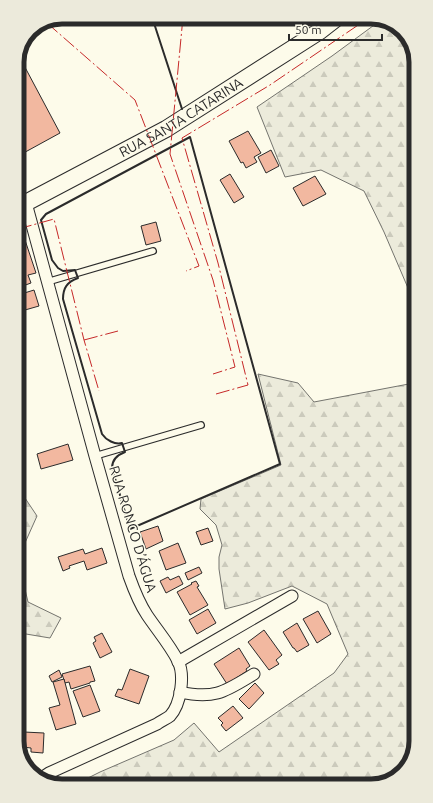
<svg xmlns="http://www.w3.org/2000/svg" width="433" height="803" font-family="Ubuntu,sans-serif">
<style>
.forest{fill:url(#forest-firs);stroke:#74746e}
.building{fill:#f2b8a0;stroke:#2b2b2b}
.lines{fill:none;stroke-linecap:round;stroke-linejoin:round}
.lane-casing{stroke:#2b2b2b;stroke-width:8}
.street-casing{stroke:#2b2b2b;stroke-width:13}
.secondary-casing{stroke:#2b2b2b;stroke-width:18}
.lane{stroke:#fdfbea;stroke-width:5.5}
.street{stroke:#fdfbea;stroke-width:11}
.secondary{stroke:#fdfbea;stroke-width:16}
.wall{stroke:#2b2b2b;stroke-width:2}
.power{stroke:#c62828;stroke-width:1;stroke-dasharray:14 3 2 3;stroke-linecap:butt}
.labels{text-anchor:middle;stroke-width:3;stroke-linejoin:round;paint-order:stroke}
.street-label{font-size:14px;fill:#2b2b2b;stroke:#fdfbea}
.rim{fill:none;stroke:#2b2b2b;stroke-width:5}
</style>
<defs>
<pattern id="forest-firs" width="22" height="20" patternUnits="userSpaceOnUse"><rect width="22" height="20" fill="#ecebdb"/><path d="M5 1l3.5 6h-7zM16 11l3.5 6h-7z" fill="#cbcabc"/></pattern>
</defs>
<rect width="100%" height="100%" fill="#fdfbea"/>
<g class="forest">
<path d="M381,20L396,25L412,45L414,302L384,232L364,191L321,170L285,177L257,107L332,56Z"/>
<path d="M258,374L298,383L314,402L414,383L416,743L408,766L388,782L72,786L100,772L174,740L194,723L219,752L334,673L348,654L327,604L292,586L248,603L225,609L219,569V557L222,545L216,525L200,509L201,499L281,465Z"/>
<path d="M25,498L37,516L20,554L19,500Z"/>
<path d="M20,568L28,602L61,618L50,638L20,633Z"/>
</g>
<g class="building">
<path d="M19,56L60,133L18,156L17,60Z"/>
<path d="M248,131L261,153L254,157L257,162L246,168L243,162L241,163L229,141Z"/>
<path d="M271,150L279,166L266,173L258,157Z"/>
<path d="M230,174L244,197L234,203L220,180Z"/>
<path d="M315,176L326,194L303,206L293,188Z"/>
<path d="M156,222L161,241L146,245L141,226Z"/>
<path d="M23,234L36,273L28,275L31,283L20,287L18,283V235Z"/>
<path d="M34,290L39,306L18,312V295Z"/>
<path d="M68,444L73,460L41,469L37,454Z"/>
<path d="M158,526L163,541L146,549L140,532Z"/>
<path d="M208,528L213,541L201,545L196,532Z"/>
<path d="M178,543L186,563L166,570L159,551Z"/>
<path d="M102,548L107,563L87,570L84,561L69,566L70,568L63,571L58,557L83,549L85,554Z"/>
<path d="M199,567L202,573L188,580L185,573Z"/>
<path d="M179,576L183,584L166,593L160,581L168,577L170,580Z"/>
<path d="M196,581L199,586L197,587L208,605L190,615L177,592L192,584L191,583Z"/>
<path d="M208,609L216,623L197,634L189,620Z"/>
<path d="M318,611L331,634L317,643L303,619Z"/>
<path d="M297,623L309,645L297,652L294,648H293L283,632Z"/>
<path d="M264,630L282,655L276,660L279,664L269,670L248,642Z"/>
<path d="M102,633L112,652L100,658L93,643L96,641L94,637Z"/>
<path d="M239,648L250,666L246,669L247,671L227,684L214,664Z"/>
<path d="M90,666L95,681L90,682V683L71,689L69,682L65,683L62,674Z"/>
<path d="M130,669L149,676L139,704L115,696L118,689L122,690Z"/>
<path d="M59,670L62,677L52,682L49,676Z"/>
<path d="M64,679L76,724L56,730L49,708L60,705L53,682Z"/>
<path d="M255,683L264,693L249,709L239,699Z"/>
<path d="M90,685L100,711L83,717L73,691Z"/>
<path d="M233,706L243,718L226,731L221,725L223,723L218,718Z"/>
<path d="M24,732L44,733L43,753L31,752V748L23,747Z"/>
</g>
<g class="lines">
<g class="lane-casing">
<g id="lane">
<path d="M47,282L153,251"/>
<path d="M95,456L201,425"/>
</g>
</g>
<g class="street-casing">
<g id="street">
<path d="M26,203L95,456L129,576C134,590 139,603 147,615C157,630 170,645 178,661C185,675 181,704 170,716C166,719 161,721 157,724L49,773L40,779"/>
<path d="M178,662L292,596"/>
<path d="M180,692C215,700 226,691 254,674"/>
</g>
</g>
<g class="secondary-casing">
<g id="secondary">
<path id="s1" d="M18,207L166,129L320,31L338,17"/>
</g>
</g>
<use href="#lane" class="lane"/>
<use href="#street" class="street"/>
<use href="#secondary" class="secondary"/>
<g class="wall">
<path d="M152,17L182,109"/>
<path d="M190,137L280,464L130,529L112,468C112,460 117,455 125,452L122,443C115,445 106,440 102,434L63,299C63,288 67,282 78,278L75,270L63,271L58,268L52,260L41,220L46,214Z"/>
</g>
<g class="power">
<path d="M183,17L170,154L213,280L235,367L213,374"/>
<path d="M47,23L135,100L199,266L186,271"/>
<path d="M18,229L54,219L84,340L99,391"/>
<path d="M84,340L118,331"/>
<path d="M216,394L248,385L218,263L182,138L270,85L370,17"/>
</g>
</g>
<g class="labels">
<g class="street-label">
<text dy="5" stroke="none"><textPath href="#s1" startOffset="186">RUA SANTA CATARINA</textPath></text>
<text transform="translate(133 529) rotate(73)" y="5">RUA RONCO D’ÁGUA</text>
</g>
</g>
<path d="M0 0H433V803H0ZM62 24H371A38 38 0 0 1 409 62V741A38 38 0 0 1 371 779H62A38 38 0 0 1 24 741V62A38 38 0 0 1 62 24Z" fill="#eceadb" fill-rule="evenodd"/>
<path class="rim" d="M62 24H371A38 38 0 0 1 409 62V741A38 38 0 0 1 371 779H62A38 38 0 0 1 24 741V62A38 38 0 0 1 62 24Z"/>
<path d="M289 34v6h93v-6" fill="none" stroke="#2b2b2b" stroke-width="2"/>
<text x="295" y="34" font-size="12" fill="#2b2b2b" stroke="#fdfbea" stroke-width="3" paint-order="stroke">50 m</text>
</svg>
